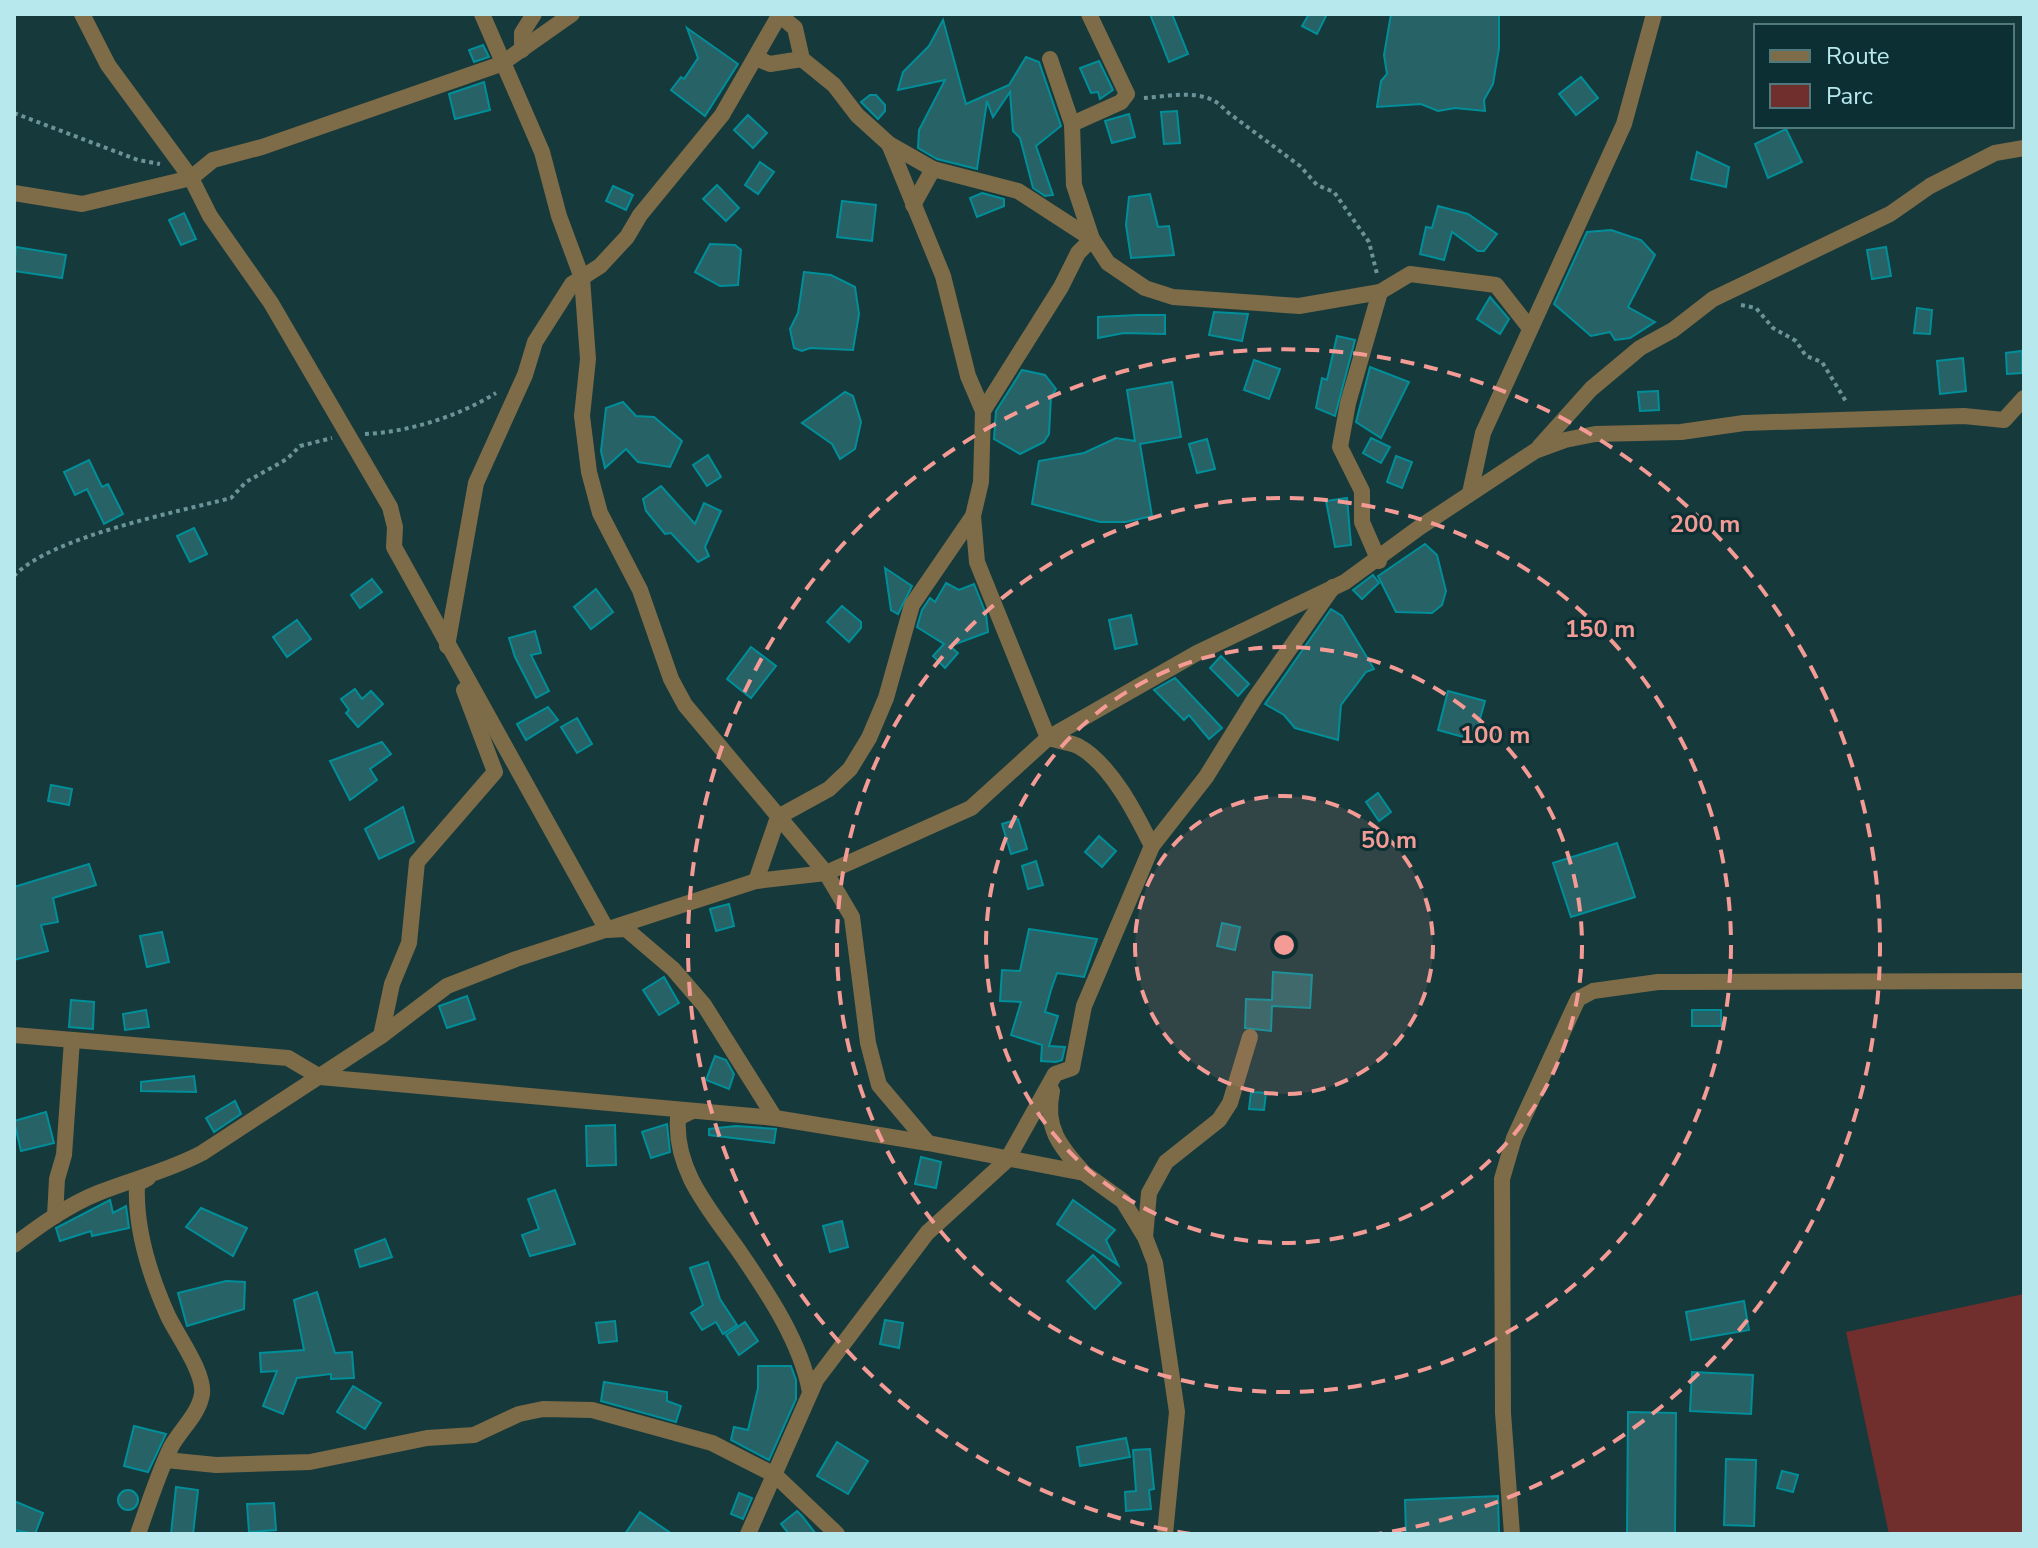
<svg xmlns="http://www.w3.org/2000/svg" width="2038" height="1548" font-family="'Nunito Sans',sans-serif">
<style>
.green{fill:#702e2d}
.building{fill:#276267;stroke:#008f99;stroke-width:2}
.lines{fill:none;stroke-linecap:round;stroke-linejoin:round}
.path{stroke:#6a9498;stroke-width:4;stroke-dasharray:4 4;stroke-linecap:butt}
.street{stroke:#7e6b47;stroke-width:16}
.ring{fill:none;stroke:#f59b96;stroke-width:4;stroke-dasharray:14 10}
.centre{fill:#f59b96;stroke:#0b2f32;stroke-width:4}
.ring-label{font-size:24px;text-anchor:middle;font-weight:bold;fill:#f59b96;stroke:#0b2f32;stroke-width:6;stroke-linejoin:round;paint-order:stroke}
</style>
<rect width="100%" height="100%" fill="#16393c"/>
<path class="green" d="M2024,1294V1534H1889L1846,1332Z"/>
<g class="building">
<path d="M1150,14H1172L1188,54L1169,62Z"/>
<path d="M1309,14H1327L1317,34L1302,26Z"/>
<path d="M1391,14H1499V48L1493,84L1484,100L1485,111L1455,108L1438,111L1421,104L1377,107L1381,81L1387,74L1384,55Z"/>
<path d="M943,20L966,104L1009,85L1026,57L1039,62L1061,126L1036,146L1053,195L1045,196L1033,188L1020,138L1013,131L1010,92L993,117L987,101L977,169L937,159L918,148L919,130L945,80L898,90L903,72L929,46Z"/>
<path d="M687,28L738,64L705,116L671,90L681,77L684,79L698,58Z"/>
<path d="M483,45L489,57L474,62L469,50Z"/>
<path d="M1099,61L1113,90L1100,99L1098,92L1091,93L1080,68Z"/>
<path d="M1581,77L1598,98L1576,115L1559,94Z"/>
<path d="M484,82L490,110L455,119L449,94Z"/>
<path d="M870,95H876L885,105V111L878,119L861,102Z"/>
<path d="M1177,111L1180,143L1164,144L1161,112Z"/>
<path d="M1129,114L1135,137L1112,143L1105,121Z"/>
<path d="M748,115L767,133L753,148L734,130Z"/>
<path d="M1786,129L1802,162L1768,178L1755,144Z"/>
<path d="M1697,152L1729,167L1726,187L1691,179Z"/>
<path d="M760,162L774,172L758,194L745,185Z"/>
<path d="M717,185L739,208L726,221L703,199Z"/>
<path d="M613,186L633,195L626,210L606,201Z"/>
<path d="M982,193L1004,199V206L977,217L970,198Z"/>
<path d="M1150,194L1158,227L1169,226L1174,255L1131,258L1126,225L1129,197Z"/>
<path d="M842,201L876,205L872,241L837,237Z"/>
<path d="M1438,206L1468,214L1497,234L1484,251H1478L1452,232L1444,260L1420,254L1426,227L1432,228Z"/>
<path d="M184,213L196,239L181,245L169,220Z"/>
<path d="M1611,230L1641,240L1655,255L1628,307L1655,322L1630,338L1615,340L1610,332L1591,336L1554,304L1587,232Z"/>
<path d="M710,244L735,245L741,250L738,285L720,286L695,272Z"/>
<path d="M16,247L66,255L62,278L14,271Z"/>
<path d="M1886,247L1891,276L1872,279L1867,250Z"/>
<path d="M804,272L831,275L855,287L859,314L853,350L810,348L802,351L794,348L790,329L798,313Z"/>
<path d="M1490,297L1509,319L1500,334L1477,319Z"/>
<path d="M1917,308L1932,310L1930,334L1914,333Z"/>
<path d="M1214,312L1248,314L1242,341L1209,335Z"/>
<path d="M1138,315H1165V334L1124,333L1098,338V317Z"/>
<path d="M1337,336L1355,340L1335,416L1316,408L1322,378L1327,380Z"/>
<path d="M2022,351V373L2007,374L2006,353Z"/>
<path d="M1963,358L1966,391L1940,394L1937,361Z"/>
<path d="M1254,360L1280,369L1269,399L1244,390Z"/>
<path d="M1370,367L1409,382L1381,438L1356,422Z"/>
<path d="M1022,370L1045,375L1056,389L1051,397L1049,434L1044,442L1020,454L994,439L996,411Z"/>
<path d="M1172,382L1181,437L1140,444L1152,516L1126,522H1100L1032,504L1039,461L1084,453L1116,438L1135,441L1127,390Z"/>
<path d="M1658,391L1659,410L1640,411L1638,392Z"/>
<path d="M845,392L853,396L861,422L855,449L840,459L832,444L802,423Z"/>
<path d="M623,402L636,416L654,417L682,441L670,467L638,462L626,449L605,468L601,451L606,408Z"/>
<path d="M1371,438L1390,447L1381,463L1363,453Z"/>
<path d="M1207,439L1215,469L1197,473L1189,444Z"/>
<path d="M708,455L721,477L707,486L693,465Z"/>
<path d="M1396,456L1412,462L1402,488L1387,482Z"/>
<path d="M89,460L102,487L108,484L123,514L104,524L87,489L75,495L64,472Z"/>
<path d="M661,486L695,524L704,503L721,511L705,547L709,556L698,562L671,533L665,534L646,511L643,499Z"/>
<path d="M1347,498L1351,545L1335,547L1326,501Z"/>
<path d="M194,528L207,554L190,562L177,536Z"/>
<path d="M1425,544L1437,555L1446,591L1442,605L1432,613L1396,612L1378,576Z"/>
<path d="M885,568L912,586L898,614L891,610Z"/>
<path d="M1373,575L1379,583L1362,599L1353,590Z"/>
<path d="M372,579L382,592L360,608L351,595Z"/>
<path d="M946,583L959,590L974,584L986,614L988,632L950,646L958,653L945,668L933,656L944,644L917,627L922,610L930,598L935,602Z"/>
<path d="M596,589L613,612L591,629L574,607Z"/>
<path d="M842,606L861,622V628L849,642L827,622Z"/>
<path d="M1331,609L1342,616L1374,669L1366,672L1341,705L1338,740L1295,728L1284,715L1265,704Z"/>
<path d="M1131,615L1137,644L1115,649L1109,620Z"/>
<path d="M297,620L311,639L287,657L273,637Z"/>
<path d="M535,631L541,653L531,655L549,691L536,698L515,657L509,638Z"/>
<path d="M751,647L776,666L751,698L727,679Z"/>
<path d="M1221,656L1249,684L1238,696L1210,668Z"/>
<path d="M1175,678L1222,728L1209,739L1189,715L1184,720L1154,690Z"/>
<path d="M355,689L362,699L371,691L383,704L358,727L346,713L349,710L341,699Z"/>
<path d="M1448,691L1485,701L1474,740L1438,730Z"/>
<path d="M548,707L558,720L526,740L517,724Z"/>
<path d="M577,718L592,744L577,753L561,727Z"/>
<path d="M382,742L391,754L370,769L377,780L350,800L330,761Z"/>
<path d="M51,785L72,789L69,805L48,801Z"/>
<path d="M1378,793L1391,812L1379,821L1366,802Z"/>
<path d="M403,807L414,842L379,859L365,829Z"/>
<path d="M1018,819L1027,849L1011,854L1002,824Z"/>
<path d="M1099,836L1116,851L1102,867L1085,852Z"/>
<path d="M1617,843L1635,897L1571,917L1553,863Z"/>
<path d="M1036,861L1043,885L1028,889L1022,866Z"/>
<path d="M89,864L96,885L53,898L58,922L41,925L48,951L14,960V887Z"/>
<path d="M729,904L734,926L716,931L710,909Z"/>
<path d="M1222,923L1240,927L1235,950L1217,946Z"/>
<path d="M1029,929L1097,939L1084,977L1057,973L1051,990L1045,1012L1058,1016L1049,1046L1065,1047L1062,1060L1056,1062L1041,1061L1042,1045L1011,1035L1021,1002L1000,1001L1002,970L1020,971Z"/>
<path d="M162,932L169,962L147,967L140,936Z"/>
<path d="M1273,972L1312,975L1310,1008L1272,1006L1271,1031L1245,1028L1246,999L1272,1000Z"/>
<path d="M664,977L679,1003L659,1015L643,990Z"/>
<path d="M467,996L475,1019L447,1028L439,1006Z"/>
<path d="M71,1000L94,1002L93,1029L69,1027Z"/>
<path d="M146,1010L149,1027L125,1030L123,1014Z"/>
<rect x="1692" y="1010" width="29" height="16"/>
<path d="M715,1056L726,1060L734,1074L729,1089L706,1080Z"/>
<path d="M194,1076L196,1092L141,1091V1082Z"/>
<path d="M1251,1092L1266,1093L1264,1110L1249,1109Z"/>
<path d="M235,1101L241,1114L214,1132L206,1118Z"/>
<path d="M46,1112L54,1143L21,1151L14,1121Z"/>
<path d="M667,1124L670,1152L651,1158L642,1132Z"/>
<path d="M615,1125L616,1165L587,1166L586,1126Z"/>
<path d="M736,1126L776,1129L774,1143L709,1135V1129Z"/>
<path d="M921,1157L941,1162L936,1188L915,1184Z"/>
<path d="M555,1190L575,1244L530,1256L522,1235L539,1229L528,1199Z"/>
<path d="M110,1200L113,1213L126,1206L129,1228L92,1236L91,1231L60,1241L56,1228Z"/>
<path d="M1073,1200L1115,1230L1106,1240L1118,1265L1057,1224Z"/>
<path d="M201,1208L247,1228L233,1256L186,1227Z"/>
<path d="M842,1221L848,1247L830,1252L823,1226Z"/>
<path d="M385,1239L392,1257L360,1267L355,1250Z"/>
<path d="M1093,1255L1121,1283L1095,1309L1067,1281Z"/>
<path d="M708,1262L720,1299L737,1325L723,1334L716,1322L702,1330L691,1313L703,1305L690,1268Z"/>
<path d="M226,1281L245,1282L244,1309L187,1326L178,1293Z"/>
<path d="M317,1292L335,1353L352,1352L354,1378L331,1379V1374L297,1378L283,1414L263,1406L277,1371L261,1372L260,1353L304,1350L294,1300Z"/>
<path d="M1744,1301L1749,1330L1691,1340L1686,1312Z"/>
<path d="M885,1320L903,1323L899,1348L880,1344Z"/>
<path d="M615,1321L617,1341L599,1343L596,1323Z"/>
<path d="M745,1322L758,1341L739,1355L726,1335Z"/>
<path d="M758,1366H791L796,1380V1399L769,1460L731,1440L734,1427L748,1430L758,1388Z"/>
<path d="M1692,1372L1753,1375L1751,1414L1690,1411Z"/>
<path d="M604,1382L667,1392V1401L681,1406L676,1422L601,1401Z"/>
<path d="M353,1386L381,1403L365,1429L337,1412Z"/>
<path d="M1628,1412L1676,1413L1675,1534H1627Z"/>
<path d="M134,1426L166,1434L148,1472L124,1466Z"/>
<path d="M1126,1438L1130,1457L1080,1466L1077,1447Z"/>
<path d="M837,1442L868,1461L848,1494L817,1476Z"/>
<path d="M1150,1449L1154,1489L1149,1490L1151,1509L1126,1511L1125,1492L1136,1491L1133,1450Z"/>
<path d="M1726,1459L1756,1460L1754,1526L1724,1525Z"/>
<path d="M1782,1471L1798,1475L1793,1492L1777,1488Z"/>
<path d="M176,1487L198,1490L193,1534H171Z"/>
<circle cx="128" cy="1500" r="10"/>
<path d="M739,1493L752,1498L743,1519L731,1514Z"/>
<path d="M1498,1496L1499,1534H1406L1405,1500Z"/>
<path d="M14,1501L43,1513L35,1534L14,1530Z"/>
<path d="M274,1503L276,1530L249,1532L247,1504Z"/>
<path d="M797,1511L802,1516L816,1534H789L781,1524Z"/>
<path d="M640,1512L672,1534H625Z"/>
</g>
<g class="lines">
<g class="path">
<path d="M1144,98C1172,96 1207,87 1226,111L1300,166L1317,185L1334,192L1369,242L1377,274"/>
<path d="M14,113L138,160L160,164"/>
<path d="M1741,305L1756,308L1773,328L1796,341L1806,356L1822,362L1847,403"/>
<path d="M365,434C409,432 459,416 496,393"/>
<path d="M14,576C50,537 177,512 231,498L246,482L287,459L300,446L332,438"/>
</g>
<g class="street">
<path d="M82,14L108,65L191,178L210,216L271,303L390,507L395,527L394,547L607,930L626,929L673,969L704,1005L775,1118"/>
<path d="M482,14L542,152L559,216L582,278L588,359L582,416L589,472L600,513L640,590L671,679L685,705L826,873L852,917L868,1043L879,1085L928,1143"/>
<path d="M778,14L795,28L802,59L834,85L857,115L889,144L933,169L1018,191L1092,239L1108,263L1145,288L1173,297L1299,306L1380,292L1410,274L1496,285L1529,327"/>
<path d="M522,50V33L534,14"/>
<path d="M756,58L770,64L802,59"/>
<path d="M1050,59L1072,124L1074,185L1092,239L1078,253L1061,287L983,411L981,482L973,516L977,562L1048,738C1057,741 1070,742 1078,746C1111,764 1136,814 1152,846"/>
<path d="M1072,124L1121,102L1127,94L1089,14"/>
<path d="M889,144L943,276L968,376L983,411"/>
<path d="M14,193L82,204L191,178L213,160L262,147L501,64L572,14"/>
<path d="M913,205L933,169"/>
<path d="M1539,447L1591,389L1640,348L1673,330L1713,299L1890,214L1930,186L1995,153L2024,148"/>
<path d="M1470,493L1483,433L1624,124L1654,14"/>
<path d="M1379,561L1362,522V491L1340,447L1348,403L1380,292"/>
<path d="M447,646L476,483L525,375L535,342L572,284L600,266L627,237L640,215L722,115L780,14"/>
<path d="M756,881L778,817L829,789L850,769L869,738L886,698L912,605L973,516"/>
<path d="M14,1035L288,1058L320,1077L775,1118L928,1143L1084,1173L1123,1201L1145,1237L1155,1263L1177,1412L1165,1534"/>
<path d="M381,1036L392,984L409,943L417,862L495,772L464,690"/>
<path d="M1052,1091C1044,1127 1060,1147 1084,1173"/>
<path d="M692,1111L678,1118C674,1172 712,1212 741,1254C769,1295 801,1343 810,1392"/>
<path d="M55,1216L57,1179L64,1155L72,1040"/>
<path d="M1145,1237L1149,1193L1166,1162L1219,1120L1230,1103L1250,1037"/>
<path d="M14,1245C39,1226 68,1205 98,1193C133,1179 168,1171 202,1153L381,1036L447,986L516,959L756,881L826,873L971,808L1048,738L1197,653L1345,582L1420,527L1535,451L1565,440L1595,434L1681,432L1744,423L1964,416L2004,420L2024,398"/>
<path d="M166,1460L216,1465L310,1462L427,1438L474,1435L519,1414L543,1409L592,1410L712,1443L775,1475L837,1534"/>
<path d="M138,1534C148,1506 158,1474 171,1447C180,1430 199,1414 202,1394C205,1373 177,1335 168,1316C150,1276 135,1228 137,1184L148,1178"/>
<path d="M748,1534L816,1380L927,1233L1007,1160L1055,1074L1072,1068L1084,1006L1152,846L1206,777L1255,698L1333,587"/>
<path d="M1512,1534L1503,1413L1502,1179L1514,1138L1578,999L1593,991L1658,982L2024,981"/>
</g>
</g>
<circle cx="1284" cy="945" r="149" fill="#f59b96" fill-opacity=".12"/>
<g class="ring">
<circle cx="1284" cy="945" r="149"/>
<circle cx="1284" cy="945" r="298"/>
<circle cx="1284" cy="945" r="447"/>
<path d="M1191 1534A596 596 0 1 1 1377 1534"/>
</g>
<circle cx="1284" cy="945" r="12" class="centre"/>
<g class="ring-label">
<text x="1705" y="532">200 m</text>
<text x="1600" y="637">150 m</text>
<text x="1495" y="743">100 m</text>
<text x="1389" y="848">50 m</text>
</g>
<rect width="2038" height="1548" fill="none" stroke="#b7e8ed" stroke-width="32"/>
<rect x="1754" y="24" width="260" height="104" fill="#0b2f32" stroke="#50797d" stroke-width="2"/>
<rect x="1770" y="50" width="40" height="12" fill="#7e6b47" stroke="#50797d" stroke-width="2"/>
<text x="1826" y="64" font-size="24" fill="#b7e8ed">Route</text>
<rect x="1770" y="84" width="40" height="24" fill="#702e2d" stroke="#50797d" stroke-width="2"/>
<text x="1826" y="104" font-size="24" fill="#b7e8ed">Parc</text>
</svg>
